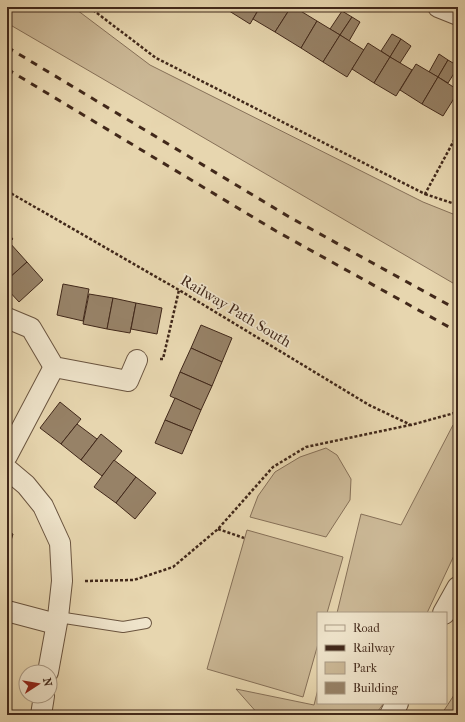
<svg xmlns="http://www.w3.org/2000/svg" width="465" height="722" font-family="'IM FELL French Canon',serif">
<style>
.green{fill:#cbb896;stroke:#867058}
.building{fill:#978267;stroke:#41281a}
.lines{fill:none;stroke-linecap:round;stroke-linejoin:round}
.service-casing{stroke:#6a543f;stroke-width:12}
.minor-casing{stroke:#6a543f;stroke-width:22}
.tertiary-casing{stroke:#6a543f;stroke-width:24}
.path{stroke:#41281a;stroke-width:2.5;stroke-dasharray:3 2;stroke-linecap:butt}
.service{stroke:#efe4cb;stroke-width:10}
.minor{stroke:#efe4cb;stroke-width:20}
.tertiary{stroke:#efe4cb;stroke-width:22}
.rail{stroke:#41281a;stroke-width:3;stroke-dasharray:7 7;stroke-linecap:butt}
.labels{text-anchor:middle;stroke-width:3.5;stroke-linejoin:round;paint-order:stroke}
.street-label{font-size:15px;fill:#41281a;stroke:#efe4cb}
</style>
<rect width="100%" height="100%" fill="#e7d6af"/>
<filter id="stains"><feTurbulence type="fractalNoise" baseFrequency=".005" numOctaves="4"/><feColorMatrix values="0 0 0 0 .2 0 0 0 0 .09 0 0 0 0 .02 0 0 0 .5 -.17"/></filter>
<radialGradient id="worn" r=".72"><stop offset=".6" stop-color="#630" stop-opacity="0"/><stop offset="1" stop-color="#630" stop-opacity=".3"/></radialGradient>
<g class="green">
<path d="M7,7H73L150,65L423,202L458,216V286L7,23Z"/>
<path d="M458,423V547L427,613H337L361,514L401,525L453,425Z"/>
<path d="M326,448L337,455L351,479L350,500L326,537L250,517L258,496L275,472L300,457Z"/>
<path d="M247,530L343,557L327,613H318V644L303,697L207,669Z"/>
<path d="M236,689L314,705L318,689V703H384L375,715H259Z"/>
<path d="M458,689V715H441Z"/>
</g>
<g class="building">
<path d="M227,7H260L250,24L226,9Z"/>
<path d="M260,7H291L275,32L253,19Z"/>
<path d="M291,7H294L317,21L301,48L275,32Z"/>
<path d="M342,11L352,17L340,35L330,29Z"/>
<path d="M352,17L360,22L349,41L340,35Z"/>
<path d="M317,21L340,35L323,62L301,48Z"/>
<path d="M392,34L401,39L390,57L381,51Z"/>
<path d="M340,35L364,50L347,77L323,62Z"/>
<path d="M401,39L411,46L400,63L390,57Z"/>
<path d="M368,43L390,57L374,83L352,69Z"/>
<path d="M439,54L448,60L438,77L429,72Z"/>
<path d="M390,57L412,70L396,96L374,83Z"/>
<path d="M448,60L458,66V67L448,83L438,77Z"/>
<path d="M416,64L438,77L422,104L400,90Z"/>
<path d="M438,77L458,90V92L443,116L422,104Z"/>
<path d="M7,232L13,239L7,244Z"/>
<path d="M9,242L27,262L8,279L7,277V244Z"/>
<path d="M27,262L43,280L19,302L7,289V280Z"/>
<path d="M63,284L89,289L83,321L57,315Z"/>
<path d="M89,294L113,298L107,329L83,324Z"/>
<path d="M113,298L136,303L130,333L107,329Z"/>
<path d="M136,303L162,308L157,334L131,329Z"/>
<path d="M201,325L232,338L222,362L191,348Z"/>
<path d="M191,348L222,362L212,386L180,372Z"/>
<path d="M180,372L212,386L201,410L170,396Z"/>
<path d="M175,398L201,410L192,431L165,420Z"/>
<path d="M60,402L81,419L61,444L40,428Z"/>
<path d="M165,420L192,431L182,454L155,443Z"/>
<path d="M77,424L97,439L81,460L61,444Z"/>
<path d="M101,434L122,451L102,476L81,460Z"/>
<path d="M114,460L136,477L116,503L94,487Z"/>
<path d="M136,477L156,493L135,519L116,503Z"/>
<path d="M7,532L13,534L7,554Z"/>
</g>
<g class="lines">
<g class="service-casing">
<path id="service" d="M58,617L123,627L146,623"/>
</g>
<g class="minor-casing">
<g id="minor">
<path d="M438,7L458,15"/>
<path d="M7,318L31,328L54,367L128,381L137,360"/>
<path d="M7,456L54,367"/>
<path d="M7,469L26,485L43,506L60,543L62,581L58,617L48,672"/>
<path d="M7,611L56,624"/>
<path d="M41,715L44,696"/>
</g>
</g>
<g class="tertiary-casing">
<g id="tertiary">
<path d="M444,613L458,588"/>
<path d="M391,715L397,703"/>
</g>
</g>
<g class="path">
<path d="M89,7L156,58L425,194L458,133"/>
<path d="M7,191L179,290L369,405L411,425L458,412"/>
<path d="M425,194L458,205"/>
<path d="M160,359H163L179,290"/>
<path d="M218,529L244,538"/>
<path d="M85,581L134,580L173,567L218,529L273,467L306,447L410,425"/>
</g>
<use href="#service" class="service"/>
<use href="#minor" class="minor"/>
<use href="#tertiary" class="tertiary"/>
<g class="rail">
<path d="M7,47L291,218L458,310"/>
<path d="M7,69L276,231L458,332"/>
</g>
</g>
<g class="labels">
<g class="street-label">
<text transform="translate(236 311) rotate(31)" y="5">Railway Path South</text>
</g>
</g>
<rect width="465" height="722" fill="none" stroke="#e7d6af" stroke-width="24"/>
<rect x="8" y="8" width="449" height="706" fill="none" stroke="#41281a" stroke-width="2"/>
<rect x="12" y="12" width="441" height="698" fill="none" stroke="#41281a"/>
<rect x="317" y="612" width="130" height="92" fill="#efe4cb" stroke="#a99984"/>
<rect x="325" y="625" width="20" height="6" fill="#efe4cb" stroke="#a99984"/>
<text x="353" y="632" font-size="12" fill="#41281a">Road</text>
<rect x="325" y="645" width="20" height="6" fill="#41281a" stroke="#a99984"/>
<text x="353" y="652" font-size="12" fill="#41281a">Railway</text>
<rect x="325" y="662" width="20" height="12" fill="#cbb896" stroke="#a99984"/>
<text x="353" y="672" font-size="12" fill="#41281a">Park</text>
<rect x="325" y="682" width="20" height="12" fill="#978267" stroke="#a99984"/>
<text x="353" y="692" font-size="12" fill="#41281a">Building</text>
<g transform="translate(38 684) rotate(78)"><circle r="19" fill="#efe4cb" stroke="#a99984"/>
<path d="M0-3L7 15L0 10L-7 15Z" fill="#8f2418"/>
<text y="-6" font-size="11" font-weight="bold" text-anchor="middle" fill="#41281a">N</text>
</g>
<rect width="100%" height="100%" filter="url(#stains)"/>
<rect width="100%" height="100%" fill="url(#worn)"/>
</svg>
